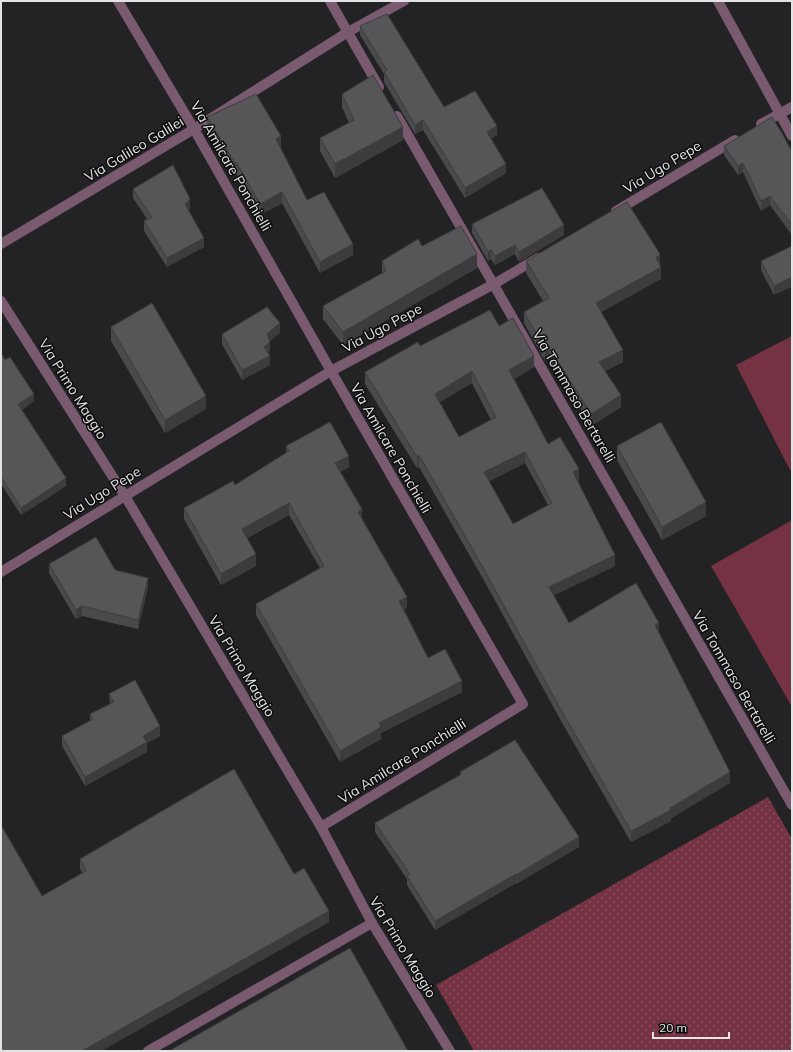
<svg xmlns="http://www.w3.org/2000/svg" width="793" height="1052" font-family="Mulish,sans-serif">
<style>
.grass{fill:url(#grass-dots)}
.park{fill:#753242}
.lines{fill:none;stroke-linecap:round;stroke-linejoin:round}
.minor{stroke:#795a6e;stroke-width:10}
.wall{fill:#4a4a4d;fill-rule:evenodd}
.shaded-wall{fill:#3c3c3e}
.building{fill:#565659;stroke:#3c3c3e;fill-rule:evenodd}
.labels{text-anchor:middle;stroke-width:3;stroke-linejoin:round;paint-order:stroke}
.street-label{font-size:14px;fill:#e4e3e5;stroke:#0c0c0d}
</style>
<defs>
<pattern id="grass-dots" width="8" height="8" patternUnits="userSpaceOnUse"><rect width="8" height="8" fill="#753242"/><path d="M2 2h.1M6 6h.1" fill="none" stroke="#88505d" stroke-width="1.8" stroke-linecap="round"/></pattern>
</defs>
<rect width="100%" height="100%" fill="#232224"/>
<path class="grass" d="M768,797L792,839V1051H474L436,985Z"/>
<g class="park">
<path d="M792,336V468L790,470L736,365Z"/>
<path d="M792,520V707L711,566Z"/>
</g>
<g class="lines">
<g class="minor">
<path d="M118,1L194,129L331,371L523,704L321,827"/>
<path d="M330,1L379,87"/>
<path d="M718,1L792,136"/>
<path d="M397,116L792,805"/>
<path d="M761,124L792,107"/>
<path d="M616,211L735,140"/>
<path d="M1,244L194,129L348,32L404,1"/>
<path d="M1,301L125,496L321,827L372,923L450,1051"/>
<path d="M1,572L125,496L331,371L494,284L538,258"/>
<path d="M148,1051L372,923"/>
</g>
</g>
<g class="wall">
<path d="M360,26L444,107L497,135L491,138L506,173L465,198L423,130L415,134L384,82V74L360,35Z"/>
<path d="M342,94L403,140L335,178L320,151V138L349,123L342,107Z"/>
<path d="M207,117L281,147L280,148L307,200L353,255L320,273L282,203L260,215L236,173L235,174L207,128Z"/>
<path d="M724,146L792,152V235L770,205L761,211L743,172L738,175L724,155Z"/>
<path d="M133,189L190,208L188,210L204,247L167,267L144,231V221L147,219L133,198Z"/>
<path d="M472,224L564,235L519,262L515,254L495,265L491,259L488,261L472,233Z"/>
<path d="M422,246L477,268L343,345L323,319V306L382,273V261Z"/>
<path d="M792,246L774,295L761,270V261Z"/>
<path d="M526,261L660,266L661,279L601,312L623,362L605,371L621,407L591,426L549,359L545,361L524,323V312L543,301L526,273Z"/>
<path d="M499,326L534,367L514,379L548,444L579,481H578L615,566L554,595L569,623L659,634L730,783L671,818V821L631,842L561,721L486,584L419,467L417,468L365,384V372L420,346ZM472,383L491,420L459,437L439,402ZM525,463L548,505L513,524L489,481Z"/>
<path d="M111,327L206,409L165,433L111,341Z"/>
<path d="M280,333L270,341V351L268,353L270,365L242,380L222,344V334Z"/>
<path d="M1,353L34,401L22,410L66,486L21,515L1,484Z"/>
<path d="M286,446L349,467L340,472L362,519L407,608L404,609L428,658L462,692L381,733V739L340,762L256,615V604L320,568L289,515L247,538L256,566L221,585L184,519V508L235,485L286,453Z"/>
<path d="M617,446L706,516L662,540L617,460Z"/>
<path d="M49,564L115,570L148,587L138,629L82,616L76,619L49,573Z"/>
<path d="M109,694L160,736L147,743V752L85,786L62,746V736L90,721V714L110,704Z"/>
<path d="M460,772L579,847L516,884V883L435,930L407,885V879L375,832V823L460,775Z"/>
<path d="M80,859L294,874L329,922L101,1051H1L42,896L82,873L80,869Z"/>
</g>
<g class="shaded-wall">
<path d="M423,120V130L415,134V125Z"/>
<path d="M497,126V135L487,141V132Z"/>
<path d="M403,127V140L335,178V164Z"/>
<path d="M281,136V147L276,150V139Z"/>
<path d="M236,162V173L235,174V163Z"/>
<path d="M743,163V172L738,175V166Z"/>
<path d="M506,164V173L465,198V188Z"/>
<path d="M282,192V203L260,215V204Z"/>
<path d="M770,196V205L761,211V201Z"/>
<path d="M190,199V208L185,213V204Z"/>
<path d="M564,225V235L519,262V252Z"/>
<path d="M204,238V247L167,267V258Z"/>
<path d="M353,244V255L320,273V262Z"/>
<path d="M515,245V254L495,265V256Z"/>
<path d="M491,250V259L488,261V252Z"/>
<path d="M477,254V268L343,345V332Z"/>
<path d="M660,254V266L656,258Z"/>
<path d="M661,267V279L596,315V303Z"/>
<path d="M792,277V287L774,295V286Z"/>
<path d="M280,323V333L267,343V334Z"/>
<path d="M270,342V351L264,356V347Z"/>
<path d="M549,347V359L545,361V349Z"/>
<path d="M623,350V362L599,374V362Z"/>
<path d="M270,356V365L242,380V370Z"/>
<path d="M534,356V367L509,381V370Z"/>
<path d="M472,371V383L435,405V394Z"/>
<path d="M34,394V401L18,412V404Z"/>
<path d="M621,395V407L591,426V414Z"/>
<path d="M206,396V409L165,433V420Z"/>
<path d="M525,452V463L484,484V472Z"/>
<path d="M419,455V467L417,468V457Z"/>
<path d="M349,456V467L335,474V463Z"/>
<path d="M579,469V481L573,483V472Z"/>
<path d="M66,478V486L21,515V508Z"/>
<path d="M706,502V516L662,540V527Z"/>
<path d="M289,503V515L242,540V529Z"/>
<path d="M362,509V521L358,512Z"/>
<path d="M256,554V566L221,585V574Z"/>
<path d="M615,555V566L549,598V587Z"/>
<path d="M148,578V587L138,629V620Z"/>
<path d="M407,597V608L399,612V601Z"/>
<path d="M82,606V616L76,619V610Z"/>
<path d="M659,623V634L655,625Z"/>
<path d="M462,681V692L381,733V739L340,762V751L379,723Z"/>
<path d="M160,726V736L147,743V752L85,786V777L143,736Z"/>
<path d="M730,772V783L671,818V821L631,842V831Z"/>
<path d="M579,837V847L516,884V875Z"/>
<path d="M516,874V883L435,930V921Z"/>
<path d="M329,911V922L101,1051H82Z"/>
</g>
<g class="building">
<path d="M387,14L444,107L475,91L497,126L487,132L506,164L465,188L423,120L415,125L384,72L387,70L360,26Z"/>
<path d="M373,75L403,127L335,164L320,138L354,120L342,94Z"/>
<path d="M256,94L281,136L276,139L307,200L324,192L353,244L320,262L282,192L260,204L236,162L235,163L207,117Z"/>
<path d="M772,117L783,135L792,152V225L770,196L761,201L743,163L738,166L724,146Z"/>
<path d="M173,165L190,199L185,204L204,238L167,258L144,221L152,217L133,189Z"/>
<path d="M542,188L564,225L519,252L515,245L495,256L491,250L488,252L472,224Z"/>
<path d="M627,202L660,254L656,258L661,267L596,303L623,350L599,362L621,395L591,414L549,347L545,349L524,312L549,298L526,261Z"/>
<path d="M461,226L477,254L343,332L323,306L386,271L382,261L418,239L422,246Z"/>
<path d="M792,246V277L774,286L761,261Z"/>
<path d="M152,303L206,396L165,420L111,327Z"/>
<path d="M267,307L280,323L267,334L270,342L264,347L270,356L242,370L222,334Z"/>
<path d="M490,310L499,326L513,318L534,356L509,370L548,444L560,437L579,469L573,472L615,555L549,587L569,623L636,583L659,623L655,625L730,772L670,808L671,810L631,831L561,710L486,573L419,455L417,457L365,372L418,342L420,346ZM472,371L496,417L459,437L435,394ZM525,452L552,503L513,524L484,472Z"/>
<path d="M1,353L5,360L10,357L34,394L18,404L66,478L21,508L1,477Z"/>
<path d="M330,422L349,456L335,463L362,509L358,512L407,597L399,601L428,658L445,649L462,681L379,723L381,727L340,751L256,604L324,566L289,503L242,529L256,554L221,574L184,508L233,481L235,485L289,451L286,446Z"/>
<path d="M661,422L706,502L662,527L617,446Z"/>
<path d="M96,537L115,570L148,578L138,620L82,606L76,610L49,564Z"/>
<path d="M135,680L160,726L143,736L147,742L85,777L62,736L93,719L90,714L114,702L109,694Z"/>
<path d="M515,740L579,837L516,875V874L435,921L407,876L410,874L375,823L462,774L460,772Z"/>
<path d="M234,769L294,874L304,868L329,911L82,1051H1V825L42,896L86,871L80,859Z"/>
<path d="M350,948L408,1051H169Z"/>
</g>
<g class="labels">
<g class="street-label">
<text transform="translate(134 149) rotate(-31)" y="5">Via Galileo Galilei</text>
<text transform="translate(231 166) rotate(60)" y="5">Via Amilcare Ponchielli</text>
<text transform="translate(662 167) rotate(-31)" y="5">Via Ugo Pepe</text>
<text transform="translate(382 328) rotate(-28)" y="5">Via Ugo Pepe</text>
<text transform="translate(73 389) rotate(58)" y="5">Via Primo Maggio</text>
<text transform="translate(574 396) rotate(60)" y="5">Via Tommaso Bertarelli</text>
<text transform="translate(391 448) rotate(60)" y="5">Via Amilcare Ponchielli</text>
<text transform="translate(102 493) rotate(-32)" y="5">Via Ugo Pepe</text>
<text transform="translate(242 666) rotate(59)" y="5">Via Primo Maggio</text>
<text transform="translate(734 677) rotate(60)" y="5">Via Tommaso Bertarelli</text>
<text transform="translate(402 761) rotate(-32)" y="5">Via Amilcare Ponchielli</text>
<text transform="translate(403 947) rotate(59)" y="5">Via Primo Maggio</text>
</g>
</g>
<rect width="793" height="1052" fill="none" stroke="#e4e3e5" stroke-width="4"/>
<path d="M653 1032v6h76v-6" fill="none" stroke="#e4e3e5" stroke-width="2"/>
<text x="659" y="1032" font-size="12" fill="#e4e3e5" stroke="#0c0c0d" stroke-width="3" paint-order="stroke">20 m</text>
</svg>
